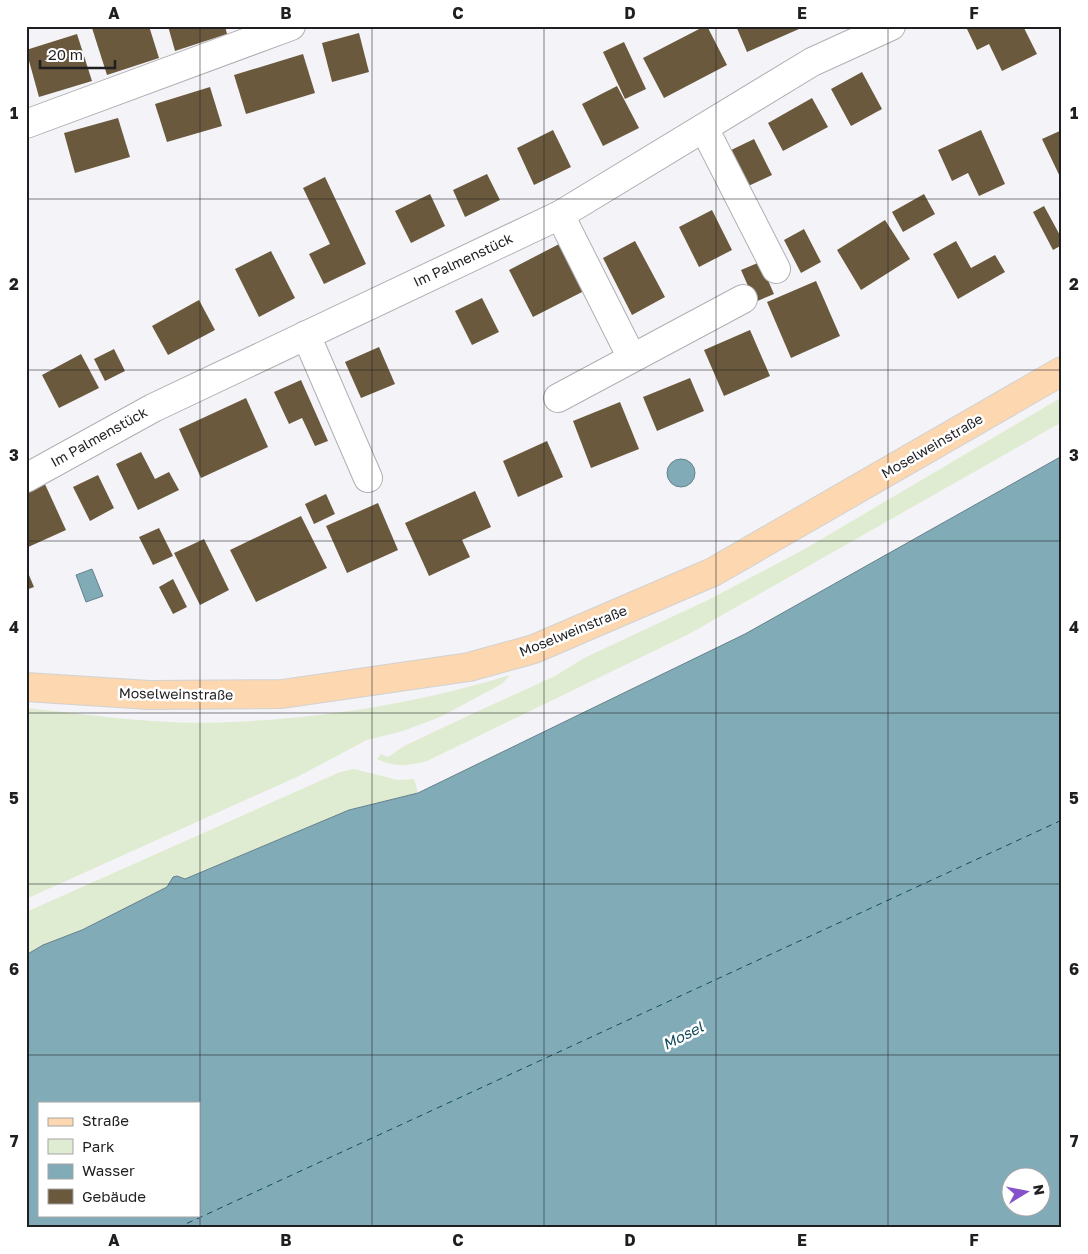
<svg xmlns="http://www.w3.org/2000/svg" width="1088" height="1254" font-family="'Golos Text',sans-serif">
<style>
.green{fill:#e0ecd1}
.water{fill:#82abb8;stroke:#64818b;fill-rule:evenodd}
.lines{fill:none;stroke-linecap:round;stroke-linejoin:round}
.ferry{stroke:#124c5b;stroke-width:1;stroke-dasharray:6 5;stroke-linecap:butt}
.building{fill:#6b593d}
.minor-casing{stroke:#b0b0b4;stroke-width:30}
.major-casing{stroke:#d2d2d3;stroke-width:30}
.minor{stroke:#fff;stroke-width:28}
.major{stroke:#fcd7af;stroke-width:28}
.grid{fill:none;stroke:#1f1f21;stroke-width:1;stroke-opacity:0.55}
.labels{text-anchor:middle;stroke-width:5;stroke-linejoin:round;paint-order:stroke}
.street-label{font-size:14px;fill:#1f1f21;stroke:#fff}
.water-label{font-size:15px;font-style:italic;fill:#124c5b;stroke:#fff}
.neatline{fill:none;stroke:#1f1f21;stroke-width:2}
.grid-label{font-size:16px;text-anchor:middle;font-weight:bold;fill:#1f1f21}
</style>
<rect width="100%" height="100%" fill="#f4f4f8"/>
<g class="green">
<path d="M1062,397V422L689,634L427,761C406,766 398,768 377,759L381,754L388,757L404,746L476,712L555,676L584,658L710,599L803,550Z"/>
<path d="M510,675L502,684L440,717L403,731L367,740L299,776L26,899V708C94,715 163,726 230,722C325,718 419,703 510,675Z"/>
<path d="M354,769L398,780L414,779L418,793L349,810L184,879L177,876L173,877L167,887L82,930L43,945L26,955V912L340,772Z"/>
</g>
<g class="water">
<path d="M1062,456V1228H26V955L43,945L82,930L167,887L173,877L177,876L185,879L349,810L418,793L745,634ZM39,1103H199V1215H39ZM1010,1176H1040V1206H1010Z"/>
<circle cx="681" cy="473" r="14"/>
<path d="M92,569L103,596L86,602L76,575Z"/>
</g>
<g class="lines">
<path class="ferry" d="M177,1228L1062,820"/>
</g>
<g class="building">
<path d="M99,26H149L159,58L107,75L92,28Z"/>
<path d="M168,26H225L227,34L175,51Z"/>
<path d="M705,26H707L727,65L664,98L643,58Z"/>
<path d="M736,26H798L799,29L747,52Z"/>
<path d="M972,26H1023L1037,54L1002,71L989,44L977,50L967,29Z"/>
<path d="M359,33L369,72L332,82L322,43Z"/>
<path d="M77,34L92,81L39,97L26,50Z"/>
<path d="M624,42L646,89L625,99L603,52Z"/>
<path d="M303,54L315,93L246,114L234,75Z"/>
<path d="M862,72L882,109L851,126L831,89Z"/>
<path d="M617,86L639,128L603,146L582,104Z"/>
<path d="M210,87L222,126L167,142L155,104Z"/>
<path d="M812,98L828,127L783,151L768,123Z"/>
<path d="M118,118L130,157L75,173L64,133Z"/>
<path d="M553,130L571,167L534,185L517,148Z"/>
<path d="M981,130L1005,184L979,196L968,173L952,181L938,150Z"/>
<path d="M1062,130V181L1042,139Z"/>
<path d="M754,139L772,175L744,188L727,152Z"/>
<path d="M487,174L500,200L465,217L453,190Z"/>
<path d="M325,177L366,264L324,284L309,254L330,244L303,188Z"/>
<path d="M430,194L445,226L411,243L395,211Z"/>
<path d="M924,194L935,214L903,232L892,212Z"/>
<path d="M1044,206L1062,239V245L1053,250L1033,212Z"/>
<path d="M712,210L732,250L699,267L679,227Z"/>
<path d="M885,220L910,259L861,290L837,250Z"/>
<path d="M804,229L821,262L801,273L784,240Z"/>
<path d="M635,241L665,297L632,315L603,258Z"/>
<path d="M956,241L971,268L995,255L1005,272L958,299L933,254Z"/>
<path d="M563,242L586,290L533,317L509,270Z"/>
<path d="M271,251L295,298L259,317L235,269Z"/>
<path d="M760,262L774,294L755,302L741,270Z"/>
<path d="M816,281L840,336L791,358L767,302Z"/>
<path d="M482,298L499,332L472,345L455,311Z"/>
<path d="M199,300L215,330L168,355L152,326Z"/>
<path d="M750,330L770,376L724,396L704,350Z"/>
<path d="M379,347L395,384L361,398L345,362Z"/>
<path d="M114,349L125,371L105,381L94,359Z"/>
<path d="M81,354L99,388L59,408L42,375Z"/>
<path d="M690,378L704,411L657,431L643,397Z"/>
<path d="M301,380L328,441L315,446L302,418L289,424L274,392Z"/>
<path d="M246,398L268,447L201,478L179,429Z"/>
<path d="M620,402L639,449L591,468L573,421Z"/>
<path d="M547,441L563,477L518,497L503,461Z"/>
<path d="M141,452L155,479L169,472L179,490L138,510L116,464Z"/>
<path d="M98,475L114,508L90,521L73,487Z"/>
<path d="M44,482L66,530L26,548V490Z"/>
<path d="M475,491L491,527L462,540L470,557L429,576L405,523Z"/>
<path d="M326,494L335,514L314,524L305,504Z"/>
<path d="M378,503L398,550L347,573L326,526Z"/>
<path d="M301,516L327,568L256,602L230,550Z"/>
<path d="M159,528L173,556L153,565L139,537Z"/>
<path d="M204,539L229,590L200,605L174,553Z"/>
<path d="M26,568L34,587L26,590Z"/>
<path d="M173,579L187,607L173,614L159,587Z"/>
</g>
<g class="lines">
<g class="minor-casing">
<g id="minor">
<path d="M26,124L291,26"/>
<path d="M704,128L776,269"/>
<path d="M560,215L632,358"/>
<path d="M306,335L368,478"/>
<path d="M558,398L743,299"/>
<path d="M26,478L153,408L560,215L812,62L891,26"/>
</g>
</g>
<g class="major-casing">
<path id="major" d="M26,687L149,695L282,694L469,667L534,649L713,572L1062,371"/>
</g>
<use href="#minor" class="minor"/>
<use href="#major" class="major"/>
</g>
<path class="grid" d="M200,26V1228M372,26V1228M544,26V1228M716,26V1228M888,26V1228M26,199H1062M26,370H1062M26,541H1062M26,713H1062M26,884H1062M26,1055H1062"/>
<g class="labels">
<g class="street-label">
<text transform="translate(463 260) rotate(-25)" y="5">Im Palmenstück</text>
<text transform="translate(99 437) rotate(-29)" y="5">Im Palmenstück</text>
<text transform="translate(932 446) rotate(-30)" y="5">Moselweinstraße</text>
<text transform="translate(573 631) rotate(-22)" y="5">Moselweinstraße</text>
<text transform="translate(176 694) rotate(1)" y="5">Moselweinstraße</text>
</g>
<g class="water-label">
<text transform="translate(683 1036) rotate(-27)" y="5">Mosel</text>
</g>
</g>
<rect width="1088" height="1254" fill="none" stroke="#ffffff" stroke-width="55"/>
<rect x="38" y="1102" width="162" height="115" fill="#ffffff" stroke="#a5a5a6"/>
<rect x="48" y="1118" width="25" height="8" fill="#fcd7af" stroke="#a5a5a6"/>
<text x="82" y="1126" font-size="15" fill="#1f1f21">Straße</text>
<rect x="48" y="1139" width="25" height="15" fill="#e0ecd1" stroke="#a5a5a6"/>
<text x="82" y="1152" font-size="15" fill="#1f1f21">Park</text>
<rect x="48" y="1164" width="25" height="15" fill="#82abb8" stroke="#a5a5a6"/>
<text x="82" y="1176" font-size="15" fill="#1f1f21">Wasser</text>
<rect x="48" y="1189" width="25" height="15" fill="#6b593d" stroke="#a5a5a6"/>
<text x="82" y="1202" font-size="15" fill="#1f1f21">Gebäude</text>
<g transform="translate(1026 1192) rotate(80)"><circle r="24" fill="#ffffff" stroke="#a5a5a6"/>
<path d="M0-4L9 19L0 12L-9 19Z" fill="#8652ca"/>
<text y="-8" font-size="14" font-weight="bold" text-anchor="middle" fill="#1f1f21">N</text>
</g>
<path d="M40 60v8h75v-8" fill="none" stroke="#1f1f21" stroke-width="2.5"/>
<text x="48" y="60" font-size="15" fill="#1f1f21" stroke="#ffffff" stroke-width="4" paint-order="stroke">20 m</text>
<rect x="28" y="28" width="1032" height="1198" class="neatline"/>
<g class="grid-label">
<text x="114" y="19">A</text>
<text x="286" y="19">B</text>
<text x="458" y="19">C</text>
<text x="630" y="19">D</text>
<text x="802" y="19">E</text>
<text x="974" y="19">F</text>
<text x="14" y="119">1</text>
<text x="1074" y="119">1</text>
<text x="14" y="290">2</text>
<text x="1074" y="290">2</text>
<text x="14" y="461">3</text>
<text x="1074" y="461">3</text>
<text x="14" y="633">4</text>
<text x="1074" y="633">4</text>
<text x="14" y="804">5</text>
<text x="1074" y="804">5</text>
<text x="14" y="975">6</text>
<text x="1074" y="975">6</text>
<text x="14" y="1147">7</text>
<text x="1074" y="1147">7</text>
<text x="114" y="1246">A</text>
<text x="286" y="1246">B</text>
<text x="458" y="1246">C</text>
<text x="630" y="1246">D</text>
<text x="802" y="1246">E</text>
<text x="974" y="1246">F</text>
</g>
</svg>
